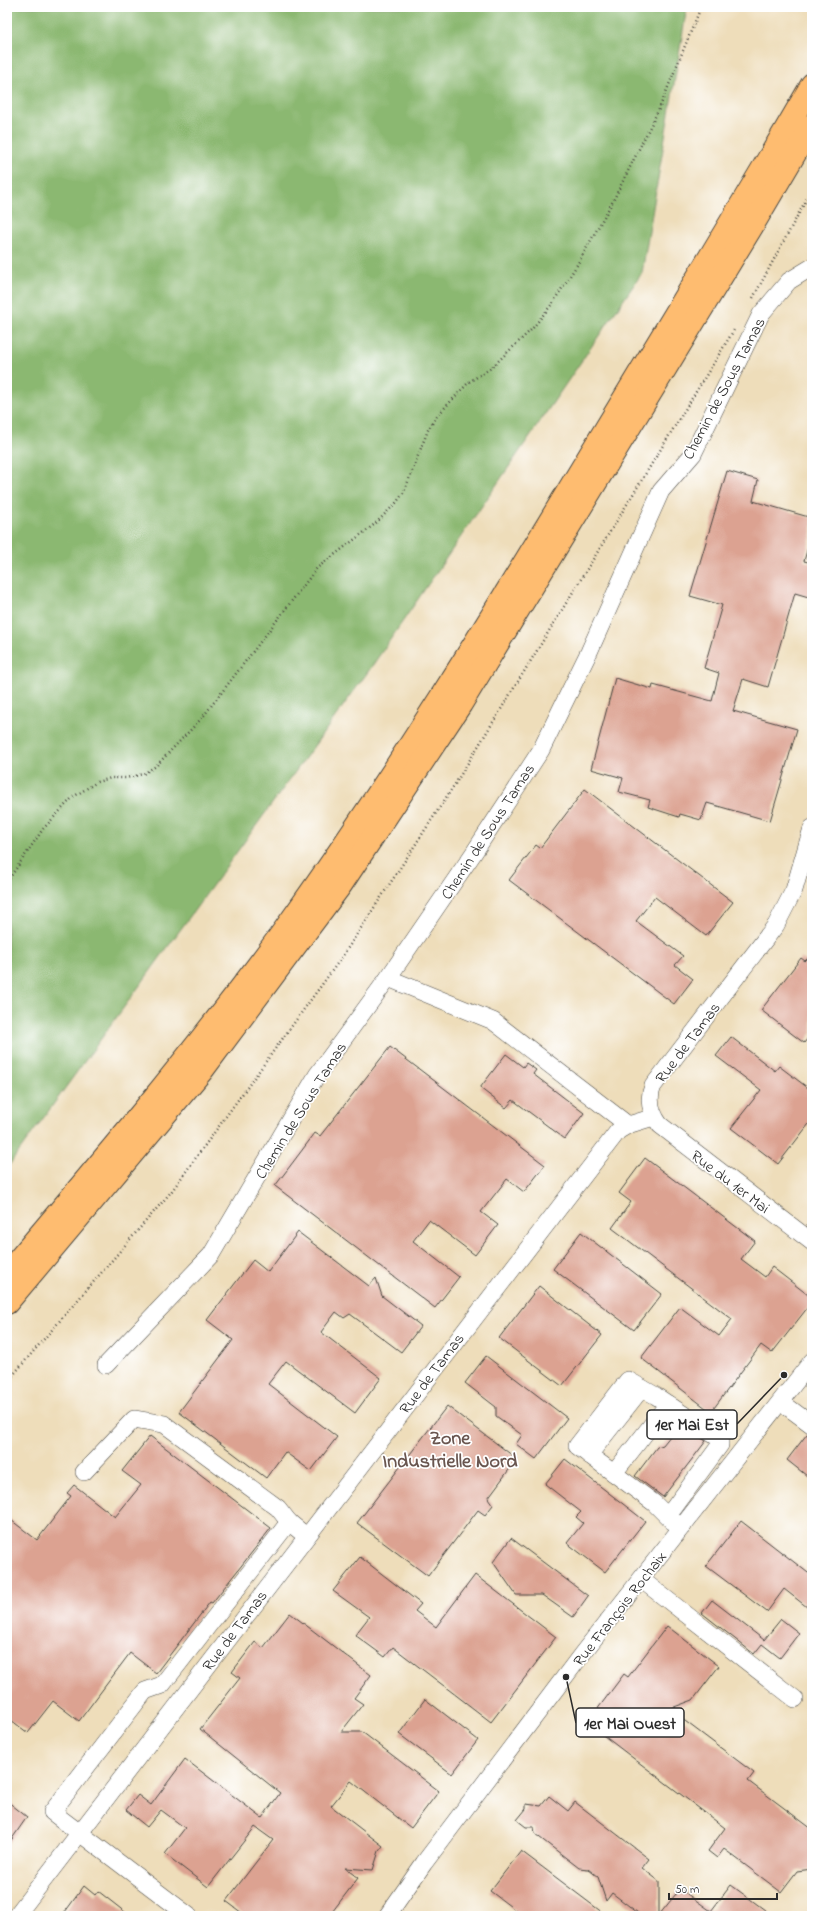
<svg xmlns="http://www.w3.org/2000/svg" width="819" height="1923" font-family="'Indie Flower',sans-serif">
<style>
.forest{fill:#8bb871;stroke:#5b724e}
.building{fill:#dca291}
.lines{fill:none;stroke-linecap:round;stroke-linejoin:round}
.minor-casing{stroke:#484640;stroke-width:18}
.highway-casing{stroke:#484640;stroke-width:24}
.path{stroke:#484640;stroke-width:2.5;stroke-dasharray:1 3;stroke-linecap:butt}
.minor{stroke:#fff;stroke-width:17}
.highway{stroke:#febc70;stroke-width:22}
.labels{text-anchor:middle;stroke-width:3.5;stroke-linejoin:round;paint-order:stroke}
.street-label{font-size:16px;fill:#2b2b2b;stroke:#fff}
.district-label{font-size:20px;font-weight:bold;fill:#69554f;stroke:#fff}
.leader{fill:none;stroke:#2b2b2b;stroke-width:1.5}
.callout-dot{fill:#2b2b2b;stroke:#fff;stroke-width:1.5}
.callout{fill:#fff;stroke:#2b2b2b;stroke-width:1.5}
.callout-label{font-size:17px;text-anchor:middle;font-weight:bold;fill:#2b2b2b}
</style>
<rect width="100%" height="100%" fill="#fff"/>
<filter id="ink" filterUnits="userSpaceOnUse"><feTurbulence type="fractalNoise" baseFrequency=".025" numOctaves="2"/><feDisplacementMap in="SourceGraphic" scale="8" xChannelSelector="R" yChannelSelector="G"/><feConvolveMatrix kernelMatrix="1 2 1 2 8 2 1 2 1" color-interpolation-filters="sRGB"/></filter>
<filter id="wash" filterUnits="userSpaceOnUse"><feTurbulence type="fractalNoise" baseFrequency=".012" numOctaves="4" result="noise"/><feDisplacementMap in="SourceGraphic" scale="16" xChannelSelector="R" yChannelSelector="G"/><feGaussianBlur stdDeviation="0.9" result="paint"/><feColorMatrix in="noise" values="0 0 0 0 0 0 0 0 0 0 0 0 0 0 0 0 0 1.4 0 .05"/><feComposite in="paint" operator="in"/></filter>
<g filter="url(#wash)">
<rect width="100%" height="100%" fill="#eeddba"/>
<path class="forest" d="M7,7H687L642,273L370,669L7,1168Z"/>
<g id="blocks">
<g class="building">
<path d="M727,471L758,480L753,501L812,518V533L804,561L812,563V598L795,593L768,687L743,679L733,711L797,729L770,821L707,803L701,820L680,814L679,817L648,807L650,800L619,792L623,778L591,769L615,678L652,689L653,685L712,701L719,673L704,668L722,605L690,596Z"/>
<path d="M585,789L733,902L706,936L655,897L636,921L683,956L675,965L693,979L674,1004L509,880L536,845L540,848Z"/>
<path d="M812,954V1033L804,1043L761,1010L801,958L805,961Z"/>
<path d="M731,1037L775,1071L779,1066L812,1091V1120L778,1164L731,1128L761,1090L716,1056Z"/>
<path d="M390,1047L545,1165L524,1192L507,1179L481,1212L498,1225L475,1255L429,1220L413,1241L459,1277L435,1308L275,1186L315,1133L320,1136Z"/>
<path d="M506,1054L523,1067L526,1063L536,1070L533,1074L584,1113L565,1139L513,1100L506,1108L480,1088Z"/>
<path d="M645,1158L755,1241L741,1259L765,1277L772,1267L812,1298V1302L772,1353L761,1345L711,1412L641,1358L680,1307L719,1336L732,1319L612,1228L631,1202L619,1193Z"/>
<path d="M298,1232L369,1286L376,1278L382,1296L421,1326L401,1352L350,1314L344,1318L336,1312L321,1332L381,1378L355,1413L286,1361L268,1384L337,1437L311,1471L285,1452L266,1478L179,1412L233,1340L207,1320L253,1260L268,1272Z"/>
<path d="M581,1232L662,1294L634,1330L553,1269Z"/>
<path d="M539,1286L602,1335L562,1386L499,1338Z"/>
<path d="M486,1356L567,1418L536,1459L516,1444L522,1435L496,1416V1407L465,1383Z"/>
<path d="M447,1406L517,1459L488,1498L493,1505L485,1515L478,1510L428,1576L357,1523Z"/>
<path d="M684,1427L706,1441L663,1497L635,1476L657,1447L663,1445L671,1435H678Z"/>
<path d="M807,1434L812,1435V1480L787,1460Z"/>
<path d="M150,1436L271,1528L212,1603L210,1602L156,1673L130,1653L79,1721L53,1701L28,1733L7,1717V1517L37,1540L71,1496L67,1493L74,1485L115,1517L141,1485L122,1471Z"/>
<path d="M565,1459L645,1521L605,1572L567,1543L583,1523L576,1517L581,1512L545,1484Z"/>
<path d="M741,1521L812,1576V1611L784,1589L767,1612L706,1566Z"/>
<path d="M511,1538L588,1596L573,1617L542,1595H516L493,1562Z"/>
<path d="M360,1557L421,1604L415,1611L436,1627L475,1575L556,1637L491,1722L393,1647L385,1657L355,1635L369,1617L333,1591Z"/>
<path d="M712,1600L764,1640L781,1619L799,1633L780,1658L762,1644L754,1654L702,1613Z"/>
<path d="M290,1613L371,1675L354,1698L363,1704L341,1732H362L439,1791L411,1828L351,1781L331,1806L383,1846L379,1851L373,1870L345,1868L358,1878L329,1916H246L226,1901L273,1840L255,1827L208,1887L165,1854L185,1828L161,1810L147,1827L126,1810L138,1795L151,1805L185,1759L262,1818L280,1793L200,1729L240,1678L232,1672L255,1642L263,1648Z"/>
<path d="M667,1626L719,1666L693,1700L669,1709L754,1773L748,1781L812,1829V1869L797,1871L781,1892L724,1849L717,1858L708,1851L725,1828L587,1723L624,1674L628,1677Z"/>
<path d="M425,1699L478,1740L452,1774L399,1734Z"/>
<path d="M549,1796L568,1811L575,1802L649,1859L642,1868L659,1881V1915L680,1889L711,1911L731,1885L773,1916H642L612,1893L606,1901L598,1877L588,1869L579,1868L535,1834L534,1827H526L517,1820L526,1809V1804L541,1806Z"/>
<path d="M7,1801L27,1817L7,1846Z"/>
<path d="M521,1851L607,1916H523L490,1891Z"/>
<path d="M84,1886L95,1895L98,1891L130,1916H62Z"/>
</g>
</g>
</g>
<g filter="url(#ink)">
<use href="#blocks" fill-opacity="0" stroke="#484640" stroke-width="1"/>
<g class="lines">
<g class="minor-casing">
<g id="minor">
<path d="M812,828L794,890L776,925L653,1086C647,1100 651,1113 660,1125L812,1242"/>
<path d="M388,978L493,1021L628,1125"/>
<path d="M106,1365L211,1255L317,1075L388,978L473,854L541,750L589,652L661,491L693,454L761,314L789,281L812,267"/>
<path d="M781,1402L812,1425"/>
<path d="M589,1455L642,1388"/>
<path d="M84,1472L134,1419L164,1424L278,1508L289,1522"/>
<path d="M614,1473L668,1404"/>
<path d="M666,1515L673,1509L720,1445V1439L656,1396L628,1380L577,1446L654,1503L672,1521L683,1526"/>
<path d="M642,1580L795,1699"/>
<path d="M16,1916L618,1131L628,1125L654,1117"/>
<path d="M189,1916L52,1812L145,1691L162,1685L289,1522L306,1536"/>
<path d="M387,1916L424,1863L582,1654L812,1361"/>
</g>
</g>
<g class="highway-casing">
<g id="highway">
<path d="M7,1273C102,1161 197,1049 284,930C394,777 492,617 589,456C664,332 740,209 812,84"/>
<path d="M7,1303L202,1071L341,885L461,704L753,225L812,125"/>
</g>
</g>
<g class="path">
<path d="M753,298L812,189"/>
<path d="M7,882L43,829L73,797L97,782L111,778H126L143,774L156,766L202,718L317,568L375,524L396,503L404,492L428,430L437,416L469,382L491,368L532,329L552,304L577,265L613,201L659,109L701,7"/>
<path d="M7,1382L171,1192L342,957L455,784L734,330"/>
</g>
<use href="#minor" class="minor"/>
<use href="#highway" class="highway"/>
</g>
</g>
<g class="labels">
<g class="street-label">
<text transform="translate(723 388) rotate(-62)" y="6">Chemin de Sous Tamas</text>
<text transform="translate(487 831) rotate(-57)" y="6">Chemin de Sous Tamas</text>
<text transform="translate(687 1042) rotate(-53)" y="6">Rue de Tamas</text>
<text transform="translate(300 1110) rotate(-58)" y="6">Chemin de Sous Tamas</text>
<text transform="translate(731 1181) rotate(37)" y="6">Rue du 1er Mai</text>
<text transform="translate(431 1373) rotate(-53)" y="6">Rue de Tamas</text>
<text transform="translate(619 1608) rotate(-52)" y="6">Rue François Rochaix</text>
<text transform="translate(234 1630) rotate(-53)" y="6">Rue de Tamas</text>
</g>
<g class="district-label">
<text x="450" y="1444">Zone<tspan x="450" dy="23">Industrielle Nord</tspan></text>
</g>
</g>
<path class="leader" d="M784 1375L737 1424M566 1677L576 1723"/>
<g class="callout-dot">
<circle cx="784" cy="1375" r="4"/>
<circle cx="566" cy="1677" r="4"/>
</g>
<g class="callout">
<rect x="647" y="1410" width="90" height="29" rx="4"/>
<rect x="576" y="1708" width="108" height="29" rx="4"/>
</g>
<g class="callout-label">
<text x="692" y="1430">1er Mai Est</text>
<text x="630" y="1729">1er Mai Ouest</text>
</g>
<rect width="819" height="1923" fill="none" stroke="#fff" stroke-width="24"/>
<path d="M669 1893v6h108v-6" fill="none" stroke="#2b2b2b" stroke-width="2"/>
<text x="675" y="1893" font-size="12" fill="#2b2b2b" stroke="#ffffff" stroke-width="3" paint-order="stroke">50 m</text>
</svg>
